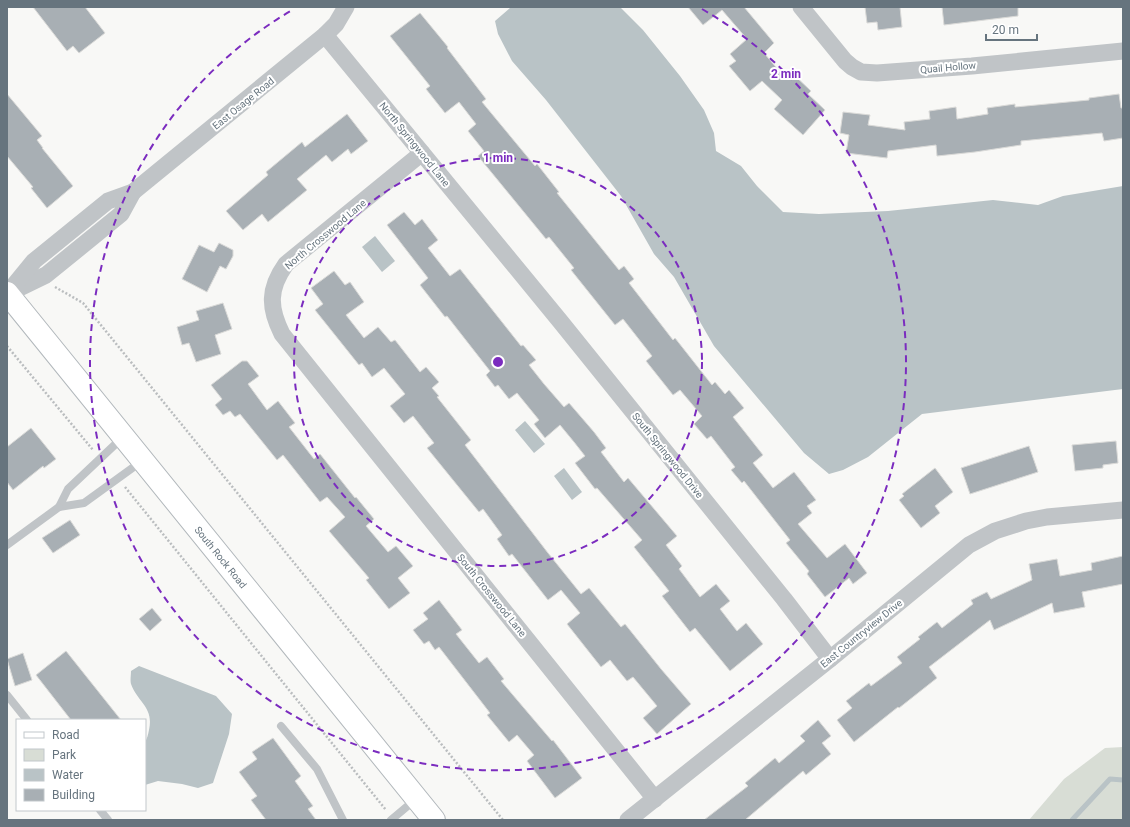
<svg xmlns="http://www.w3.org/2000/svg" width="1130" height="827" font-family="Roboto,sans-serif">
<style>
.green{fill:#d8ddd5}
.water{fill:#b9c3c6}
.lines{fill:none;stroke-linecap:round;stroke-linejoin:round}
.stream{stroke:#b9c3c6;stroke-width:5}
.building{fill:#a8afb4;stroke:#dadad8}
.secondary-casing{stroke:#b2b8bc;stroke-width:24}
.path{stroke:#babdbf;stroke-width:2.5;stroke-dasharray:2 2;stroke-linecap:butt}
.lane{stroke:#c0c4c7;stroke-width:8}
.street{stroke:#c0c4c7;stroke-width:17}
.secondary{stroke:#fff;stroke-width:22}
.ring{fill:none;stroke:#7b2cbf;stroke-width:2;stroke-dasharray:7 5}
.labels{text-anchor:middle;stroke-width:4;stroke-linejoin:round;paint-order:stroke}
.street-label{font-size:10px;fill:#66747e;stroke:#fff}
.centre{fill:#7b2cbf;stroke:#fff;stroke-width:2}
.ring-label{font-size:12px;text-anchor:middle;font-weight:bold;fill:#7b2cbf;stroke:#fff;stroke-width:4;stroke-linejoin:round;paint-order:stroke}
</style>
<rect width="100%" height="100%" fill="#f8f8f6"/>
<path class="green" d="M1123,747V820H1029L1064,779L1105,748Z"/>
<g class="water">
<path d="M511,7H620L643,30L680,76L704,110L714,133L716,151L741,166L757,186L783,212L819,214L888,211L993,200L1038,205L1063,196L1123,186V389L922,414L868,457L843,470L829,474L804,453L714,346L674,277L654,254L621,196L546,100L512,61L498,34L495,21Z"/>
<path d="M375,236L395,261L382,272L362,247Z"/>
<path d="M525,421L545,444L534,453L515,430Z"/>
<path d="M564,468L582,492L572,500L554,476Z"/>
<path d="M139,666L216,696L232,714L229,734L213,783L198,788L182,784L158,781L145,785V742C147,739 148,735 149,730C154,707 138,703 131,684C130,681 131,675 131,671Z"/>
</g>
<g class="lines">
<path class="stream" d="M1072,820L1110,779L1123,780"/>
</g>
<g class="building">
<path d="M33,7H85L105,33L79,53L73,46L67,51Z"/>
<path d="M688,7H744L774,43L764,53L786,79L792,73L811,91L808,94L825,110L803,135L774,109L782,100L762,81L750,91L729,66L736,61L730,54L747,39L722,10L703,25Z"/>
<path d="M865,7H900L902,27L878,30L877,22L867,23Z"/>
<path d="M942,7H1018V16L944,25Z"/>
<path d="M420,13L448,47L447,48L486,99L482,102L535,166L537,164L559,192L557,193L619,270L624,266L634,279L629,283L673,340L675,338L712,385L715,382L725,394L729,390L744,408L733,417L763,455L753,463L773,488L794,472L816,500L807,506L812,513L798,524L827,558L845,544L867,573L853,584L849,578L825,597L807,574L809,571L786,543L790,540L744,481L742,483L731,470L735,467L711,436L707,439L694,424L702,416L680,390L673,395L646,361L652,356L623,319L615,325L571,270L574,268L549,237L546,239L478,156L484,151L468,131L476,124L459,102L445,113L426,89L430,86L390,36Z"/>
<path d="M7,94L42,136L37,140L43,148H42L73,186L47,208L31,188L33,187L7,156Z"/>
<path d="M1119,94L1121,108H1123V138L1104,141L1102,133L1021,141V145L975,152L937,156L936,145L888,151L887,158L846,153L849,135L840,133L843,112L870,115L868,125L905,130L904,122L930,119L929,111L956,107L957,119L988,114L987,108L1015,104V107L1089,100V98Z"/>
<path d="M347,114L368,141L351,154L348,149L332,162L326,155L297,179L307,190L268,222L262,214L243,230L226,211L268,175L266,172L302,142L305,147Z"/>
<path d="M404,212L415,225L422,219L438,240L428,248L450,276L460,269L521,346L523,345L536,360L529,365L544,384L564,407L569,403L594,432L606,448L601,452L624,482L628,478L677,536L666,545L682,566L679,569L700,597L716,584L730,601L720,609L737,631L746,623L763,644L730,671L695,628L690,632L662,596L669,591L634,547L642,540L597,488L595,489L575,463L585,456L574,442L560,425L545,438L534,424L539,420L517,393L509,399L498,385L495,387L486,375L490,371L447,316L445,317L420,285L428,278L387,225Z"/>
<path d="M219,243L233,250V256L226,269L220,266L207,292L182,279L199,245L214,252Z"/>
<path d="M334,271L345,285L350,282L364,302L346,315L364,338L378,327L391,342L395,340L420,372L426,367L439,382L432,388L439,396L437,397L471,440L465,445L548,553L581,594L589,588L621,627L625,624L661,669L691,704L657,734L643,718L657,706L633,677L627,681L610,660L601,667L567,624L580,613L561,590L548,600L512,554L509,556L497,539L502,535L483,509L479,512L427,448L434,443L413,416L404,423L390,406L405,394L384,368L372,377L362,363L359,365L315,310L323,304L311,288Z"/>
<path d="M223,303L232,329L215,335L221,354L196,362L189,343L182,345L177,327L199,320L196,311Z"/>
<path d="M242,361H247L259,376L248,384L267,410L278,401L295,423L289,427L314,459L320,454L355,498L356,497L374,519L366,526L388,552L396,546L413,566L398,578L410,593L389,609L366,580L369,578L329,531L345,517L327,497L320,502L283,455L277,460L240,414L235,417L230,411L223,415L215,405L222,399L211,385Z"/>
<path d="M31,428L56,459L44,468L43,466L13,490L7,482V447Z"/>
<path d="M1116,441L1118,463L1103,465V468L1075,471L1072,445Z"/>
<path d="M1029,446L1038,472L970,494L961,468Z"/>
<path d="M935,468L953,492L935,506L940,513L921,528L899,500L904,496L902,494Z"/>
<path d="M70,520L80,535L53,553L42,538Z"/>
<path d="M1123,556V584L1082,592L1085,607L1054,613L1052,603L994,630L990,620L929,667L937,678L899,708L898,707L854,742L837,720L852,708L846,701L869,683L871,686L902,663L897,657L920,639L918,637L937,622L942,628L973,604L971,600L987,592L991,599L1032,580L1029,564L1057,559L1060,576L1092,570L1091,563Z"/>
<path d="M439,600L462,630L456,634L479,663L487,657L504,679L501,681L552,741L553,740L582,778L555,798L527,761L534,755L517,735L509,742L487,715L490,713L439,647L435,650L429,641L424,644L413,630L428,619L423,613Z"/>
<path d="M152,608L162,620L150,631L139,619Z"/>
<path d="M66,651L121,720H71L36,675Z"/>
<path d="M23,653L32,680L15,686L7,659Z"/>
<path d="M818,720L831,736L822,743L831,754L806,775L803,771L745,820H704L748,786L745,783L775,758L779,763L805,741L800,736Z"/>
<path d="M273,738L301,776L295,781L313,806L308,809L316,820H266L251,800L257,796L239,772L257,759L252,752Z"/>
</g>
<g class="lines">
<g class="secondary-casing">
<path id="secondary" d="M7,293L434,820"/>
</g>
<g class="path">
<path d="M55,287L83,303L503,820"/>
<path d="M7,346L93,450"/>
<path d="M125,487L386,810"/>
</g>
<g class="lane">
<path d="M123,437L68,489L59,507L84,503L142,461"/>
<path d="M7,545L59,507"/>
<path d="M7,695L27,720"/>
<path d="M281,726L317,769L343,820"/>
<path d="M100,810L108,820"/>
<path d="M391,820L416,799"/>
</g>
<g class="street">
<path d="M801,7L845,61L852,67L861,72L877,73L972,66L1123,51"/>
<path d="M325,35L560,321L784,599L830,659"/>
<path d="M422,153L286,264C268,289 269,308 282,334L655,799"/>
<path d="M11,292L46,275L121,214L133,192"/>
<path d="M7,294L34,261L108,201L133,192L325,35L336,24L346,7"/>
<path d="M628,820L830,659L969,545L995,531L1026,521L1047,517L1123,510"/>
</g>
<use href="#secondary" class="secondary"/>
</g>
<g class="ring">
<circle cx="498" cy="362" r="204"/>
<path d="M702 9A408 408 0 1 1 294 9"/>
</g>
<g class="labels">
<g class="street-label">
<text transform="translate(948 67) rotate(-5)" y="4">Quail Hollow</text>
<text transform="translate(243 103) rotate(-39)" y="4">East Osage Road</text>
<text transform="translate(415 144) rotate(51)" y="4">North Springwood Lane</text>
<text transform="translate(325 234) rotate(-40)" y="4">North Crosswood Lane</text>
<text transform="translate(668 455) rotate(51)" y="4">South Springwood Drive</text>
<text transform="translate(221 557) rotate(51)" y="4">South Rock Road</text>
<text transform="translate(492 595) rotate(51)" y="4">South Crosswood Lane</text>
<text transform="translate(861 633) rotate(-39)" y="4">East Countryview Drive</text>
</g>
</g>
<circle cx="498" cy="362" r="6" class="centre"/>
<g class="ring-label">
<text x="786" y="78">2 min</text>
<text x="498" y="162">1 min</text>
</g>
<rect width="1130" height="827" fill="none" stroke="#66747e" stroke-width="16"/>
<rect x="16" y="719" width="130" height="92" fill="#ffffff" stroke="#c2c7cb"/>
<rect x="24" y="732" width="20" height="6" fill="#ffffff" stroke="#c2c7cb"/>
<text x="52" y="739" font-size="12" fill="#66747e">Road</text>
<rect x="24" y="749" width="20" height="12" fill="#d8ddd5" stroke="#c2c7cb"/>
<text x="52" y="759" font-size="12" fill="#66747e">Park</text>
<rect x="24" y="769" width="20" height="12" fill="#b9c3c6" stroke="#c2c7cb"/>
<text x="52" y="779" font-size="12" fill="#66747e">Water</text>
<rect x="24" y="789" width="20" height="12" fill="#a8afb4" stroke="#c2c7cb"/>
<text x="52" y="799" font-size="12" fill="#66747e">Building</text>
<path d="M986 34v6h51v-6" fill="none" stroke="#66747e" stroke-width="2"/>
<text x="992" y="34" font-size="12" fill="#66747e" stroke="#ffffff" stroke-width="3" paint-order="stroke">20 m</text>
</svg>
